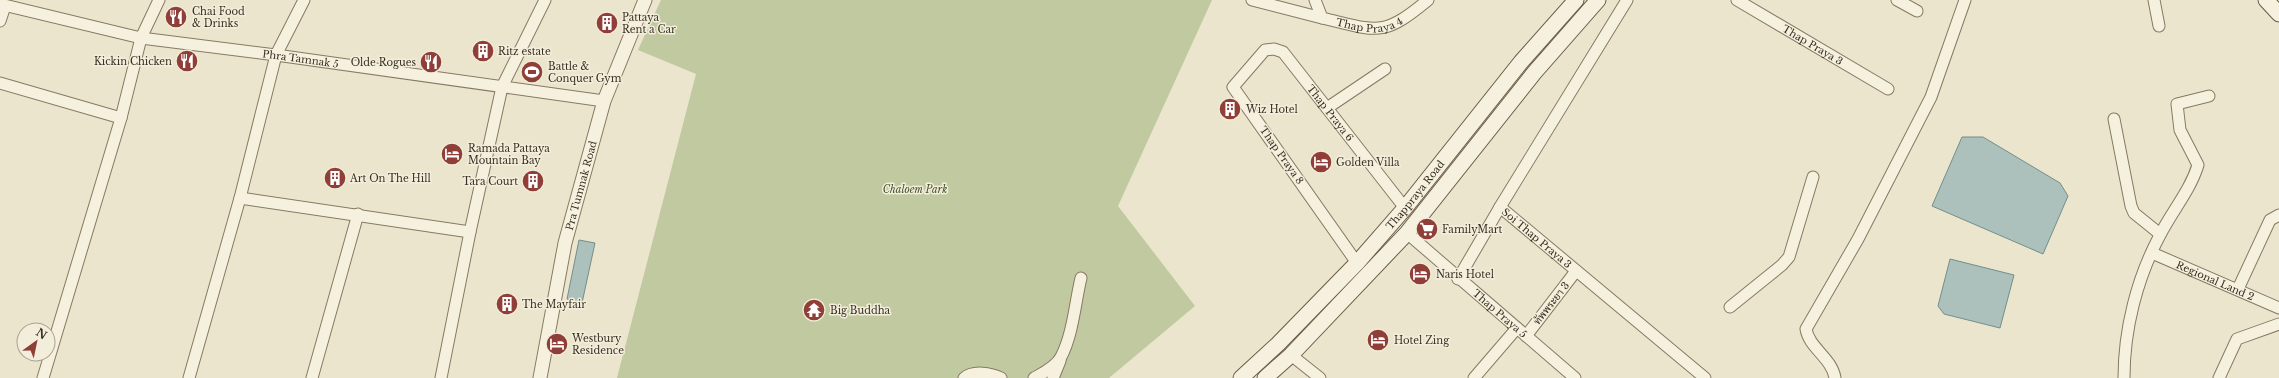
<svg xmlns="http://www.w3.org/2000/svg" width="2279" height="378" font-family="'Libre Baskerville',Sarabun,serif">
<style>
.green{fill:#c1c9a1}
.water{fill:#acc1bc;stroke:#738e8a}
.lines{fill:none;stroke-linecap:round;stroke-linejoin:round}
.minor-casing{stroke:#877962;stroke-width:13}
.tertiary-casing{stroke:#877962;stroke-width:15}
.secondary-casing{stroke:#695a45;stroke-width:17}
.minor{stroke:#f6f1df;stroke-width:11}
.tertiary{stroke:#f6f1df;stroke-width:13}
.secondary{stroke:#f6f1df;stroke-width:15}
.labels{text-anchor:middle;stroke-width:3;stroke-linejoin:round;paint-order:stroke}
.poi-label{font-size:10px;fill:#393023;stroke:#f3eedb;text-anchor:start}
.street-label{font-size:10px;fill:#393023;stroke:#f3eedb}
.park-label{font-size:10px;font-style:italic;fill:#46532c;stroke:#f3eedb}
</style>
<rect width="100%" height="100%" fill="#ebe5cd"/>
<path class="green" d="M661,0H1212L1118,206L1195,306L1109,378H617L696,74L638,50Z"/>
<g class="water">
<path d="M1962,137H1983L2060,183L2068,196L2043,254L1932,206Z"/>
<path d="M579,240L595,243L582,303L567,299Z"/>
<path d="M1950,259L2014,275L2000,328L1944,314L1938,306Z"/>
</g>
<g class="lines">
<g class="minor-casing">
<g id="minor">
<path d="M1252,0L1322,18"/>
<path id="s1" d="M1315,0L1322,18C1378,31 1382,38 1428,0"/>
<path id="s2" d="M1627,0L1500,207L1705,378"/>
<path id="s3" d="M1737,0L1888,89"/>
<path d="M1897,0L1917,11"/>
<path d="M2154,0L2159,26"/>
<path id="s4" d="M0,4L141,38L276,55L604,101"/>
<path d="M0,21L5,6"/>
<path d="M0,83L121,118"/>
<path d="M1327,108L1385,69"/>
<path d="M2114,119L2131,206L2134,213L2160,234"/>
<path d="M240,198L470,232"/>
<path id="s5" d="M1407,233L1575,378"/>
<path id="s6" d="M2152,253L2279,308"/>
<path id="s7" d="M1357,263L1233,87L1265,50L1274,49L1283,52L1405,208"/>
<path d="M1458,279L1500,207"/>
<path d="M2238,289L2270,220L2279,215"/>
<path d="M1730,307L1782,265L1789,257L1813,177"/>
<path d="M1526,336L1576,271"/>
<path d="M1291,355L1320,378"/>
<path d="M43,378L121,118L141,38L159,0"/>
<path d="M189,378L240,198L276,55L304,0"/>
<path d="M312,378L358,214"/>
<path d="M441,378L470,232L502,87L545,0"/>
<path d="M964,378C973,370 991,373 1001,378"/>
<path d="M1034,378C1043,373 1056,367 1061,357C1073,334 1075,303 1081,278"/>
<path d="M1053,378L1060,361"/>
<path d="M1474,378L1517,328"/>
<path d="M1835,378C1832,358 1809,348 1806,329L1858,239L1931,97L1965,0"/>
<path d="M2124,378C2124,329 2137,278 2160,235C2172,211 2190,191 2198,165L2180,130L2177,104L2209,96"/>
<path d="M2219,378L2237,339L2279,324"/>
</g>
</g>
<g class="tertiary-casing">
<g id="tertiary">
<path id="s8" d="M540,378L565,243L604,101L645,0"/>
</g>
</g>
<g class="secondary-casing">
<g id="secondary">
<path d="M2266,0L2279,14"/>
<path id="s9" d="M1241,378L1278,344L1357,263L1405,208L1521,62L1576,0"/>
<path d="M1265,378L1291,355L1407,233L1534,73L1598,0"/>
</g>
</g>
<use href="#minor" class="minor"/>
<use href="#tertiary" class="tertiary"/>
<use href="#secondary" class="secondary"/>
</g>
<defs>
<g id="restaurant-disc" transform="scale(1.15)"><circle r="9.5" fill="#903f38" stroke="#f3eedb"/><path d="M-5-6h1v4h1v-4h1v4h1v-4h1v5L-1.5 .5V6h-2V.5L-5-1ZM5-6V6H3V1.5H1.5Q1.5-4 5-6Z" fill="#fff"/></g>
<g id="building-disc" transform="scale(1.15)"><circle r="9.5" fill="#903f38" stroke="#f3eedb"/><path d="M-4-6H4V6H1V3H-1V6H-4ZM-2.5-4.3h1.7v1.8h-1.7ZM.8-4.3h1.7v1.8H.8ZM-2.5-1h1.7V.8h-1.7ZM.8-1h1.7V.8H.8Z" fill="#fff"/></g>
<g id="stadium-disc" transform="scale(1.15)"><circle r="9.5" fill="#903f38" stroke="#f3eedb"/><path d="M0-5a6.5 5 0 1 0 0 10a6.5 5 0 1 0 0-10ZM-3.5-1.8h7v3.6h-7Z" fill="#fff"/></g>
<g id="hotel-disc" transform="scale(1.15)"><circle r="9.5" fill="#903f38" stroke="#f3eedb"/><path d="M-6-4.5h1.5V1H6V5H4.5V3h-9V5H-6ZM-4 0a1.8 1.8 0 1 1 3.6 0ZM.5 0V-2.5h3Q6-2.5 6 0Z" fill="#fff"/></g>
<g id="supermarket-disc" transform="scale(1.15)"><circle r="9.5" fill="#903f38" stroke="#f3eedb"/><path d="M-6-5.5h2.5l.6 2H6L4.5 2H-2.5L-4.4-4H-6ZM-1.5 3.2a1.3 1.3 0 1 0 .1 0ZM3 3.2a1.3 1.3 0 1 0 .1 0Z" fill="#fff"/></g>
<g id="temple-disc" transform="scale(1.15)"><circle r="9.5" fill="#903f38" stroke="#f3eedb"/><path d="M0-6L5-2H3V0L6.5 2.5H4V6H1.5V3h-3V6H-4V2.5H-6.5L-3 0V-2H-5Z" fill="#fff"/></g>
</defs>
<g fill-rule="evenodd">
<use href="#restaurant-disc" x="176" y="17"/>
<use href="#building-disc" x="607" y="23"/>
<use href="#building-disc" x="483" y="51"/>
<use href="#restaurant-disc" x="187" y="61"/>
<use href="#restaurant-disc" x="431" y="62"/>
<use href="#stadium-disc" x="532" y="72"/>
<use href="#building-disc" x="1230" y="109"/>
<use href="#hotel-disc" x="452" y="154"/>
<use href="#hotel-disc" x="1321" y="162"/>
<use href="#building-disc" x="335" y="178"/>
<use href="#building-disc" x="533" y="181"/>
<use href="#supermarket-disc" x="1427" y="229"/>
<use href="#hotel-disc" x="1420" y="274"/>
<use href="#building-disc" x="507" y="304"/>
<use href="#temple-disc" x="814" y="310"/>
<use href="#hotel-disc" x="1378" y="340"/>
<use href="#hotel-disc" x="557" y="344"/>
</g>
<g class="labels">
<g class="poi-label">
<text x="192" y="15">Chai Food<tspan x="192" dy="12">&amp; Drinks</tspan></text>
<text x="622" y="21">Pattaya<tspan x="622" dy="12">Rent a Car</tspan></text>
<text x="498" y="55">Ritz estate</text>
<text x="172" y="65" text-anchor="end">Kickin Chicken</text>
<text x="416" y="66" text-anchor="end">Olde Rogues</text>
<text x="548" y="70">Battle &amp;<tspan x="548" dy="12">Conquer Gym</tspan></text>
<text x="1246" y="113">Wiz Hotel</text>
<text x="468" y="152">Ramada Pattaya<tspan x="468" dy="12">Mountain Bay</tspan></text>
<text x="1336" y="166">Golden Villa</text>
<text x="350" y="182">Art On The Hill</text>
<text x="518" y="185" text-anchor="end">Tara Court</text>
<text x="1442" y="233">FamilyMart</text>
<text x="1436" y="278">Naris Hotel</text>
<text x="522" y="308">The Mayfair</text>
<text x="830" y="314">Big Buddha</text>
<text x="572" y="342">Westbury<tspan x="572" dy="12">Residence</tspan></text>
<text x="1394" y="344">Hotel Zing</text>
</g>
<g class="street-label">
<text dy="4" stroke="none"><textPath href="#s1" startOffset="68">Thap Praya 4</textPath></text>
<text dy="4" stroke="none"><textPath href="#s3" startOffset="88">Thap Praya 3</textPath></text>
<text dy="4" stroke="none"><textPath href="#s4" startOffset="306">Phra Tamnak 5</textPath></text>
<text dy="4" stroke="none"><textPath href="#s7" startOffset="360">Thap Praya 6</textPath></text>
<text transform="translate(1282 155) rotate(55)" y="4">Thap Praya 8</text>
<text dy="4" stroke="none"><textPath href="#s8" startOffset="197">Pra Tumnak Road</textPath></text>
<text dy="4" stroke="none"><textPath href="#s9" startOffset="253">Thappraya Road</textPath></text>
<text dy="4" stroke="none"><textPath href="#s2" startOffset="291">Soi Thap Praya 3</textPath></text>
<text dy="4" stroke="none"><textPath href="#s6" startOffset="69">Regional Land 2</textPath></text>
<text transform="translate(1551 303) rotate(-52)" y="4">ทัพพระยา 3</text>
<text dy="4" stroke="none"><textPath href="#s5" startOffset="123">Thap Praya 5</textPath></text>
</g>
<g class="park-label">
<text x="915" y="193">Chaloem Park</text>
</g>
</g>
<g transform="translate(36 342) rotate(33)"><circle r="19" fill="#f3eedb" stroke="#a9a291"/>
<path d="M0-3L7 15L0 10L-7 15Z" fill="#903f38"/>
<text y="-6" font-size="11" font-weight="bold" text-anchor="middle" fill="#393023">N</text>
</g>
</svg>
